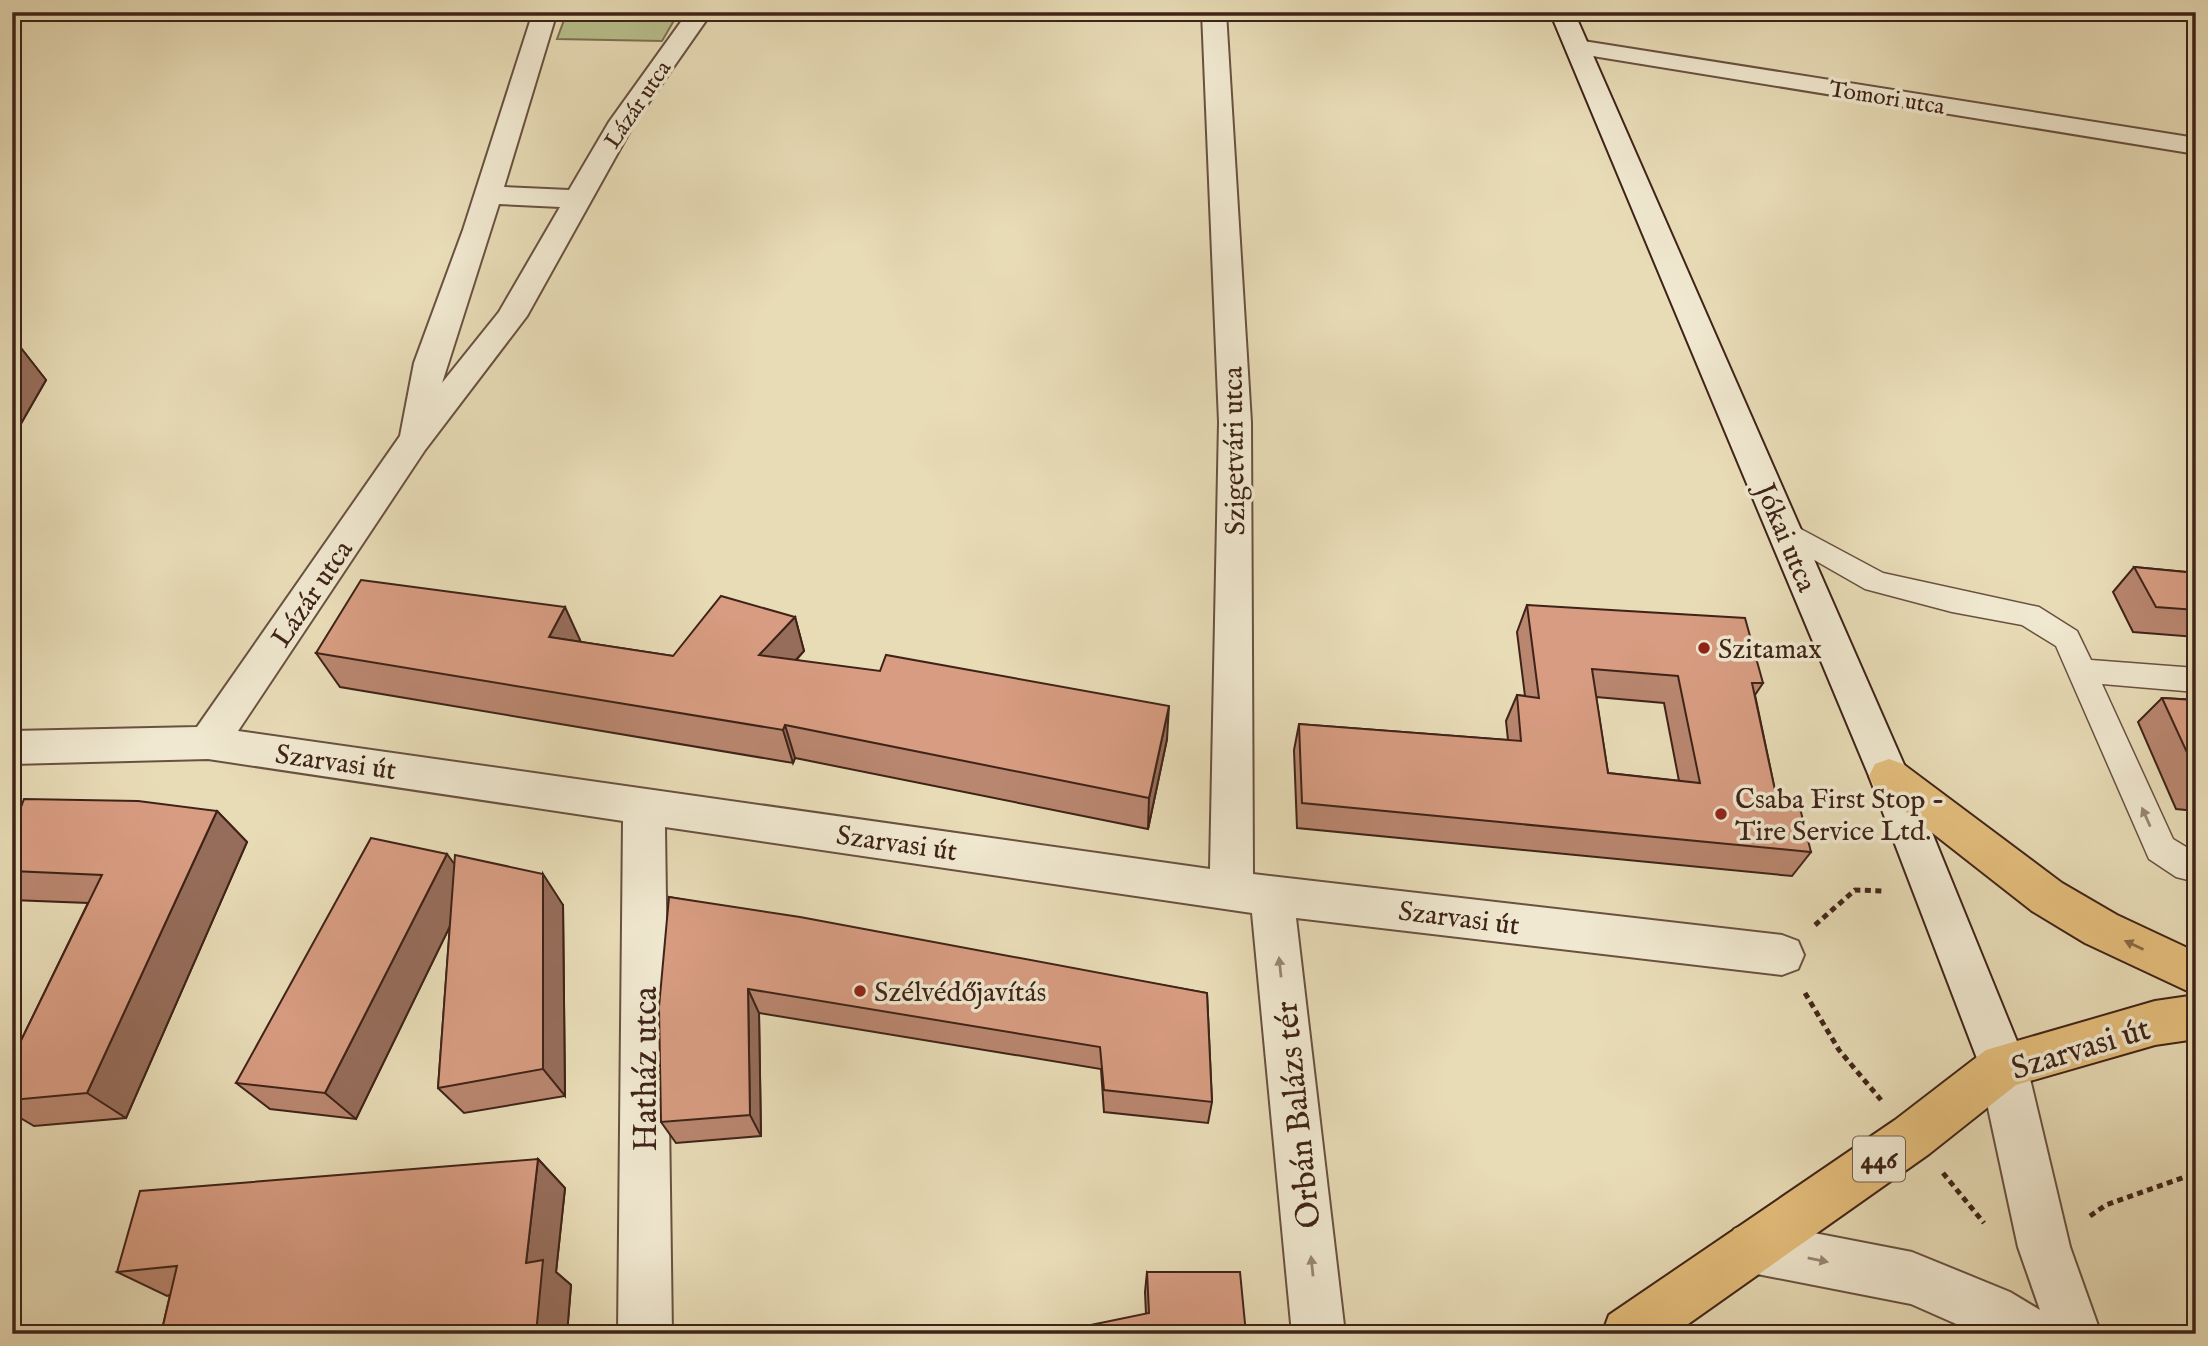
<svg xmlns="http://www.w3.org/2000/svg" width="2208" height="1346" font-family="'IM FELL English',serif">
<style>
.green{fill:#b8c08d;stroke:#7c7252;stroke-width:2}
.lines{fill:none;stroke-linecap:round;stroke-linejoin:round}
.service-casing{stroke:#695140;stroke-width:3}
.minor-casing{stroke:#695140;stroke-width:4}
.secondary-casing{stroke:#3f2318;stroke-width:4}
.primary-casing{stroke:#3f2318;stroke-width:4}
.path{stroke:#3f2318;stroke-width:5;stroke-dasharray:6 4.5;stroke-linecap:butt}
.service{fill:#f0e8d0;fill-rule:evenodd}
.minor{fill:#f0e8d0;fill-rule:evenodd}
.secondary{fill:#f0e8d0;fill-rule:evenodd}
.primary{fill:#e4be7c;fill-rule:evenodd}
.wall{fill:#b9866f;stroke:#3f2318;stroke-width:2;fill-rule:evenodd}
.shaded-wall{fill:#966d5a;stroke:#3f2318;stroke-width:2}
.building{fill:#d79c81;stroke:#3f2318;stroke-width:2;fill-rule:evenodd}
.oneway{fill:#988674}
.oneway2{fill:#896945}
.poi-dot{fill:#8f2418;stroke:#f0e8d0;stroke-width:2.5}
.labels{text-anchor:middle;stroke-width:7;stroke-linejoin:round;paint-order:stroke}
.far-street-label{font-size:23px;fill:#3f2318;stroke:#f0e8d0}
.shield{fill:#f0e8d0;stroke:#745e4f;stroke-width:2}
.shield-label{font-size:26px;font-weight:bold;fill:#3f2318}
.street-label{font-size:28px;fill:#3f2318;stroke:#f0e8d0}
.poi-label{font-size:28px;fill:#3f2318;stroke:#f0e8d0;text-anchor:start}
.near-street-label{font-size:33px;fill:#3f2318;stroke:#f0e8d0}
</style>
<rect width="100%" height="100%" fill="#e8dcb7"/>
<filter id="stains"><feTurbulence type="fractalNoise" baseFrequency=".00286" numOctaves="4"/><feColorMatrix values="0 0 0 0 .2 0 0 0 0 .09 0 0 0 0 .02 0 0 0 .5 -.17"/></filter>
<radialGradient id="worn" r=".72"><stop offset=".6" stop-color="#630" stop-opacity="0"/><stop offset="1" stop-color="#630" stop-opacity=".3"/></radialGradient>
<path class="green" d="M567,12H679L662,41L557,39Z"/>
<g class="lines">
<g class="service-casing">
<path id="service" d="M1784,520L1883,573L2039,607L2077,631L2091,660L2196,668V692L2102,684L2173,839L2196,853V882L2176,877L2149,859L2056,646L2022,625L1952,612L1865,589L1774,537L1770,530L1774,523Z"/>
</g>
<g class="minor-casing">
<g id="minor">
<path d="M533,12H557L504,187L569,190L609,122L688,12H712L635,122L527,316L425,450L238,731L1210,869L1219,422L1202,12H1226L1251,422L1253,874L1782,935L1798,941L1804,955L1798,969L1782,975L1296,918L1345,1334H1292L1252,913L665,827L672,1334H618L623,821L208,759L12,764V731L197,727L400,436L414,363L463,230ZM499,204L560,207L499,312L442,383Z"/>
<path d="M1577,40L2196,138V154L1568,52L1565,47L1568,42Z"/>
<path d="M2003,1043L2020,1050L2027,1066L2070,1247L2101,1334H1979L1911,1304L1752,1273L1734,1265L1726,1247L1734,1229L1752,1221L1912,1252L2010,1292L2040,1310L2018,1247L1979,1066L1986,1050Z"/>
</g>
</g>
<g class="secondary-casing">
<path id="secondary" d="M1550,12H1574L1909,776L2027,1066L2020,1082L2003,1089L1986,1082L1869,776Z"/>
</g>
<g class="primary-casing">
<g id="primary">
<path d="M1889,759L1903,764L2062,883L2117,915L2196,952V995L2085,943L2032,911L1875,788L1869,776L1875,764Z"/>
<path d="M2196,995V1039L2155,1045L2016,1085L1929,1154L1674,1334H1602L1609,1315L1895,1120L1986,1050L2155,1001Z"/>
</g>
</g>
<g class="path">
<path d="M1815,925L1855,890L1884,891"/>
<path d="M1805,993L1839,1050L1881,1100"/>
<path d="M1943,1173L1984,1223"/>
<path d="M2090,1216L2106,1205L2196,1173"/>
</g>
<use href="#service" class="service"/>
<use href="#minor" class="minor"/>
<use href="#secondary" class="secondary"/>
<use href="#primary" class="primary"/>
</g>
<g class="wall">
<path d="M12,343H17L46,380L19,427H12Z"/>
<path d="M2134,567L2196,573V637L2133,632L2113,592Z"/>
<path d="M1527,605L1763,683L1755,695L1776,795L1811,852L1792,876L1297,828L1294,750L1299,724L1508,740L1506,721L1517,695L1525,696L1517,632ZM1596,697L1664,703L1679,781L1608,773Z"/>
<path d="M795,617L804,651L796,660L1167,739L1148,829L795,758L793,763L340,687L316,653L581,642L673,656Z"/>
<path d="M2162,698L2196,700V811L2176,809L2138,722Z"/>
<path d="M12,807L217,811L247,842L126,1118L34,1126L12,1113V1059L88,903L12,900Z"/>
<path d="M454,864L563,905L565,1096L464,1113L438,1088L450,926L356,1119L270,1109L236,1083Z"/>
<path d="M669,897L1207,993L1212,1102L1208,1123L1104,1112L1101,1069L759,1013L761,1136L676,1143L661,1122Z"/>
<path d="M538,1159L565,1188L556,1272L571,1285L567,1334H161L170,1295L167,1296L117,1272Z"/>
<path d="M1147,1272L1246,1334L1146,1314L1145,1292Z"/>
</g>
<g class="shaded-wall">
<path d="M17,343L46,380L19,427L12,419V351Z"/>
<path d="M565,607L581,642L549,637Z"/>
<path d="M795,617L804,651L769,689L759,655Z"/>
<path d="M1169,706L1167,739L1148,829L1149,798Z"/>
<path d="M785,725L795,758L793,763L783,730Z"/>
<path d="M217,811L247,842L126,1118L87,1093Z"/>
<path d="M447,854L470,885L356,1119L325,1093Z"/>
<path d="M543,874L563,905L565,1096L543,1069Z"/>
<path d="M748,989L759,1013L761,1136L750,1115Z"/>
<path d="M538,1159L565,1188L556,1272L571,1285L567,1334H536L526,1263Z"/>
</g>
<g class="building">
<path d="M12,343H17L12,351Z"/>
<path d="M2134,567L2196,573V610L2156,607Z"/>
<path d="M361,580L565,607L549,637L673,656L721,596L795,617L759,655L880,671L886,655L1169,706L1149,798L785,725L783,730L316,653Z"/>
<path d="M1527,605L1745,618L1763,683H1752L1776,795L1798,800L1811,852L1302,803L1299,724L1521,741L1517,695L1539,698ZM1592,669L1678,676L1700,783L1608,773Z"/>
<path d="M2162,698L2196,700V772Z"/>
<path d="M24,799L138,801L217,811L87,1093L12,1100V1059L102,875L12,871V807H21Z"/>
<path d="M371,838L447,854L325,1093L236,1083Z"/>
<path d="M455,855L543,874V1069L438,1088Z"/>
<path d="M669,897L800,917L1207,993L1212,1102L1104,1090L1100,1047L748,989L750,1115L661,1122L659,1007Z"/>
<path d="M538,1159L526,1263L543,1260L536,1334H161L177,1266L117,1272L140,1191Z"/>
<path d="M1147,1272H1240L1246,1334H1047L1149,1313Z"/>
</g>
<defs><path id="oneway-solid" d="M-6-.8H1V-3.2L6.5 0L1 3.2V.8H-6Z" transform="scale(1.75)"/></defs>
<g class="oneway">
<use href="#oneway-solid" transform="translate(2146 817) rotate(-114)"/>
<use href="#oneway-solid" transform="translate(1280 967) rotate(-96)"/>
<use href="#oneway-solid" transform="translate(1818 1260) rotate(11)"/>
<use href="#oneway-solid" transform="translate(1312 1266) rotate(-96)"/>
</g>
<use class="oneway2" href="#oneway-solid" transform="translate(2134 945) rotate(-155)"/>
<g class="poi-dot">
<circle cx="1704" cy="648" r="7"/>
<circle cx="1721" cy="814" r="7"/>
<circle cx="860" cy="991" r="7"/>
</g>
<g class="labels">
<g class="far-street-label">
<text transform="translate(1887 97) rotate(9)" y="8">Tomori utca</text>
<text transform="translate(637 104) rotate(-56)" y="8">Lázár utca</text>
</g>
<rect class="shield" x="1853" y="1136.5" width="52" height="45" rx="5"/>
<g class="shield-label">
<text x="1879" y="1168">446</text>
</g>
<g class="street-label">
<text transform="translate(1233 451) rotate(-91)" y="10">Szigetvári utca</text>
<text transform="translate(1787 537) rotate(67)" y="10">Jókai utca</text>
<text transform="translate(311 593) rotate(-56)" y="10">Lázár utca</text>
<text transform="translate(336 761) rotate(8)" y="10">Szarvasi út</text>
<text transform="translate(897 842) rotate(8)" y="10">Szarvasi út</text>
<text transform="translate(1459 917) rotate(7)" y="10">Szarvasi út</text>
</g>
<g class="poi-label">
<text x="1718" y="658">Szitamax</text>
<text x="1735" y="808">Csaba First Stop -<tspan x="1735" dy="32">Tire Service Ltd.</tspan></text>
<text x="874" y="1001">Szélvédőjavítás</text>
</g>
<g class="near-street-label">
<text transform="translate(2080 1047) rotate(-17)" y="12">Szarvasi út</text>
<text transform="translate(644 1069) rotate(-90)" y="12">Hatház utca</text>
<text transform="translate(1296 1115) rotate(-96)" y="12">Orbán Balázs tér</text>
</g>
</g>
<rect width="2208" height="1346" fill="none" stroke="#e8dcb7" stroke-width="42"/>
<rect x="14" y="14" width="2180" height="1318" fill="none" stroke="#3f2318" stroke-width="3.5"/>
<rect x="21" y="21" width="2166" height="1304" fill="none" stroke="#3f2318" stroke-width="2"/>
<rect width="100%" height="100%" filter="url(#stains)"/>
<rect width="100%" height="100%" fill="url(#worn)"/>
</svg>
